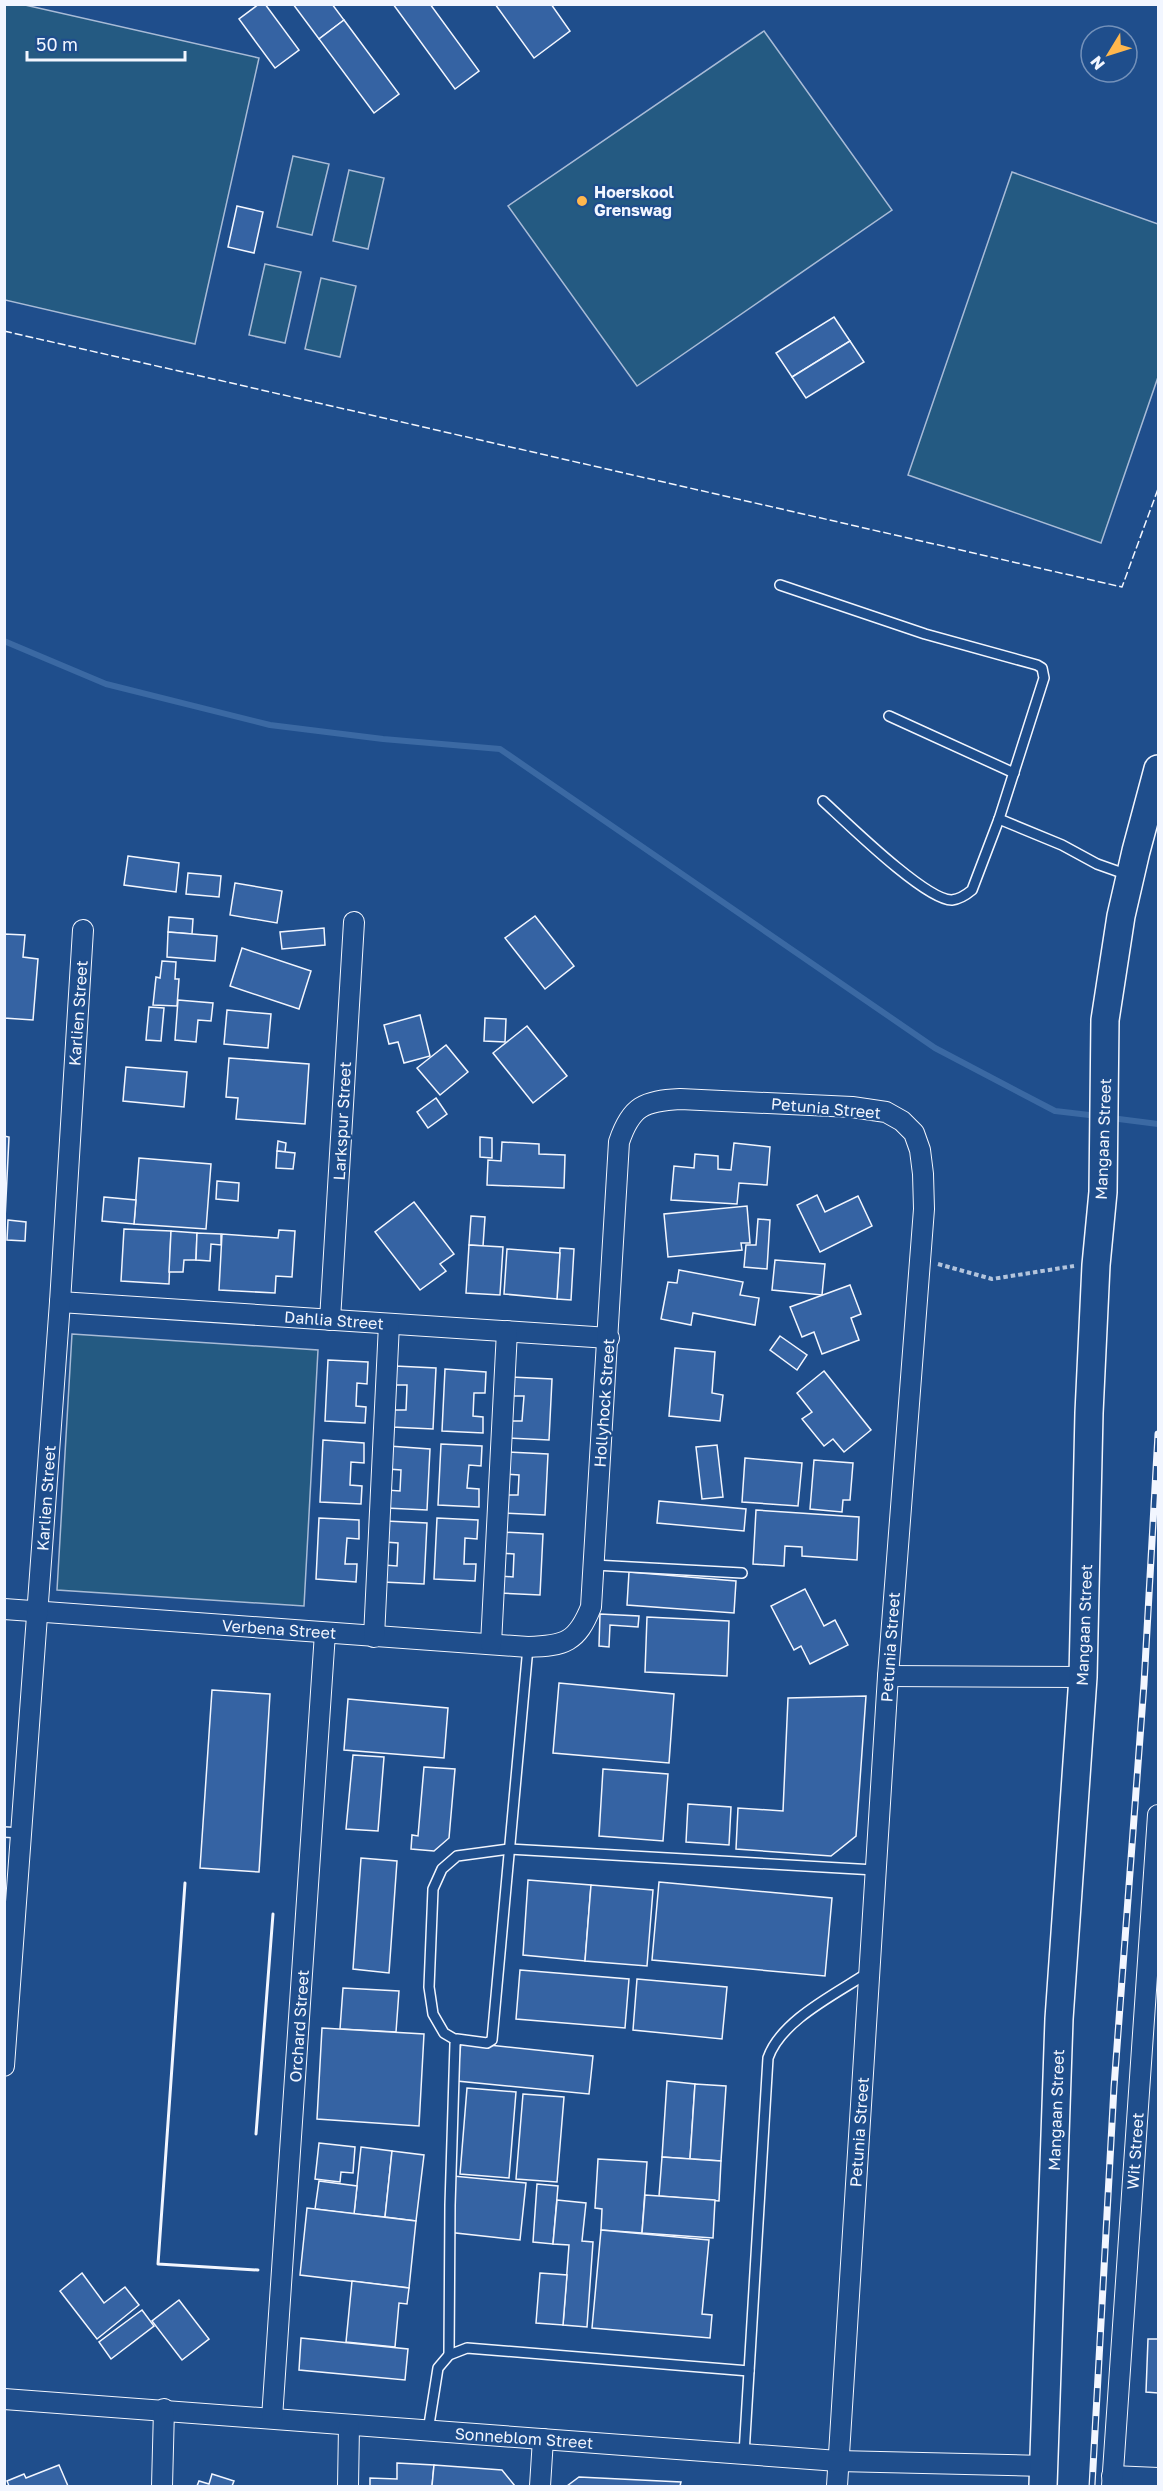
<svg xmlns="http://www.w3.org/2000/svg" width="1163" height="2491" font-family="'Golos Text',sans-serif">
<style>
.green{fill:#245a82;stroke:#a8bbd7;stroke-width:1.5}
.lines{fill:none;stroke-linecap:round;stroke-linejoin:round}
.stream{stroke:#3b69a3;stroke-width:6}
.building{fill:#3563a3;stroke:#f2f6ff;stroke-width:1.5}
.lane-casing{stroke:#f2f6ff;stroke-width:12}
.street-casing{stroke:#f2f6ff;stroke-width:22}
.secondary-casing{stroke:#f2f6ff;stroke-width:30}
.path{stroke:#b3c4dc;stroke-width:4;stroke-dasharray:4.5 3;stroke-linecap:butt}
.lane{stroke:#1f4e8c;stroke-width:9}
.street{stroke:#1f4e8c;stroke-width:20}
.secondary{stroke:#1f4e8c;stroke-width:27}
.rail-casing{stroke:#f2f6ff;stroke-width:7}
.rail{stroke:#1f4e8c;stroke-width:4.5;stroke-dasharray:14;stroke-linecap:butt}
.fence{stroke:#f2f6ff;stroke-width:1.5;stroke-dasharray:8 3;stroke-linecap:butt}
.wall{stroke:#f2f6ff;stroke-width:3}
.poi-dot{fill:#ffb74d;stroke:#1f4e8c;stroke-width:2}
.labels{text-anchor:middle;stroke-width:4.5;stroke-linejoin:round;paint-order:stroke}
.poi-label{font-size:16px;font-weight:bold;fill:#f2f6ff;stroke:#1f4e8c;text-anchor:start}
.street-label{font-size:16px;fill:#f2f6ff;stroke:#1f4e8c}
</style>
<rect width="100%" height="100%" fill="#1f4e8c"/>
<g class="green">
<path d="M5,4L25,5L259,58L195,344L5,300Z"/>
<path d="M764,31L892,210L637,386L508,206Z"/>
<path d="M293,156L329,164L312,235L277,227Z"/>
<path d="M349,170L384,178L368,249L333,241Z"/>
<path d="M1012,172L1158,224V377L1101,543L908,475Z"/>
<path d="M265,264L301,272L285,343L249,335Z"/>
<path d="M321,278L356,286L340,357L305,349Z"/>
<path d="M72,1334L318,1350L304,1606L57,1590Z"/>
</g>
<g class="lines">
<g class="stream">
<path d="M4,641L106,684L270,725L383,739L500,749L935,1048L1055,1111L1098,1116"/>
<path d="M1111,1118L1158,1124"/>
</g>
</g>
<g class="building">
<path d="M259,4H265L299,50L275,68L239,19Z"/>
<path d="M293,4H332L344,20L319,39Z"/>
<path d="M393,4H430L479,71L455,89Z"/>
<path d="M495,4H551L570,31L534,58Z"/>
<path d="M344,20L399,94L374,113L319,39Z"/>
<path d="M237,206L263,212L254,253L228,247Z"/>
<path d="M834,317L850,341L792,377L776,353Z"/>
<path d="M850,341L864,362L806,398L792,377Z"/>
<path d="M128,856L179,863L176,892L124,885Z"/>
<path d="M188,873L221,876L219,897L186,894Z"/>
<path d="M235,883L282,891L277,923L230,915Z"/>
<path d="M535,916L574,966L545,989L505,938Z"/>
<path d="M169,917L193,919L192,934L168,932Z"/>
<path d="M324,928L325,945L282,949L280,932Z"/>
<path d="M168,932L217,936L215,961L167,957Z"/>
<path d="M4,934L25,935L23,957L38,959L33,1020L4,1018Z"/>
<path d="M242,948L311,971L299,1009L230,986Z"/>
<path d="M162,961L176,962L175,979H179L177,1006L153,1005L156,977L160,978Z"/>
<path d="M178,1000L213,1003L211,1021L198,1020L196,1042L175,1040Z"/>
<path d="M149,1007L164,1008L161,1041L146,1040Z"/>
<path d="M227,1010L271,1014L268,1048L224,1044Z"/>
<path d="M420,1015L430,1056L404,1063L398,1042L389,1044L384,1025Z"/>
<path d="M485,1018L506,1019L505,1042L484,1041Z"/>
<path d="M527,1026L567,1076L533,1103L493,1053Z"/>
<path d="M446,1045L468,1072L440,1095L417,1068Z"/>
<path d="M229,1058L309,1064L305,1124L236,1119L238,1098L226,1097Z"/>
<path d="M126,1067L187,1072L184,1107L123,1101Z"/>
<path d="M436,1098L447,1114L428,1128L417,1112Z"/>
<path d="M4,1136L9,1137L5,1219H4Z"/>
<path d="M480,1137L492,1138V1158L480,1157Z"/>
<path d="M278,1141L286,1143L285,1152L277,1151Z"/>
<path d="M502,1142L539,1144V1154L565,1155L564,1188L487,1185L488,1160L501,1161Z"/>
<path d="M734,1143L770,1147L767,1185L739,1183L737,1204L671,1200L674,1166L694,1168L695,1154L718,1156V1169L731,1170Z"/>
<path d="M277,1151L295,1153L293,1169L276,1168Z"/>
<path d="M139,1158L211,1164L206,1229L134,1224Z"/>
<path d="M217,1181L239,1183L238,1201L216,1199Z"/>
<path d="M817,1195L825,1212L858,1196L872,1226L820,1252L797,1205Z"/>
<path d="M104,1197L136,1200L134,1224L102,1221Z"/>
<path d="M414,1202L454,1254L440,1264L446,1271L420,1290L375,1232Z"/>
<path d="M747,1206L750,1243H741L742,1250L668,1257L664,1214Z"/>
<path d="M471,1216L485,1217L483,1246L469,1245Z"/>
<path d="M758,1219L770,1220L767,1269L744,1267L746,1245H756Z"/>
<path d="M8,1220L26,1222L25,1241L7,1240Z"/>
<path d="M124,1229L171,1231L169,1284L121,1281Z"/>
<path d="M279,1230L295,1231L292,1277L276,1276L275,1293L219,1290L222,1234L278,1238Z"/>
<path d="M171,1231L197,1233L196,1260H184L183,1272H169Z"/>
<path d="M197,1233L221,1234V1245L211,1244L210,1261L196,1260Z"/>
<path d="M469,1245L503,1247L500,1295L466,1293Z"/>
<path d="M560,1248L574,1249L571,1300L557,1299Z"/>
<path d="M507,1249L560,1253L557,1299L504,1294Z"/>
<path d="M775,1260L825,1264L822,1295L772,1290Z"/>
<path d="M679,1270L743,1282L740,1295L759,1298L755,1325L693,1313L691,1325L661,1319L668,1282L677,1283Z"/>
<path d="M850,1285L861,1314L851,1318L859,1340L822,1354L814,1332L802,1337L790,1307Z"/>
<path d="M780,1336L807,1355L797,1370L770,1350Z"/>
<path d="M675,1348L715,1352L712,1393L723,1395L720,1421L669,1416Z"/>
<path d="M328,1360L368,1362L367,1384L357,1383L356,1406L366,1407L365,1423L325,1421Z"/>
<path d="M395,1366L436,1368L433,1429L392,1427V1410H406L407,1385H394Z"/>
<path d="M445,1369L486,1372L485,1393H474L473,1416L483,1417V1433L442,1431Z"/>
<path d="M824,1371L871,1430L844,1452L833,1439L824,1446L802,1419L812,1412L797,1393Z"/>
<path d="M511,1377L552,1379L549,1440L508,1438L509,1421H522L524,1396H510Z"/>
<path d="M323,1440L364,1443V1463L351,1462L350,1485L362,1486L361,1504L320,1502Z"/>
<path d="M441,1444L482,1446L481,1466L469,1465L467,1488L479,1489V1507L438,1505Z"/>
<path d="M717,1445L723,1497L702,1499L696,1447Z"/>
<path d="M389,1446L430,1449L427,1510L386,1508L387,1490L400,1491L401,1470L388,1469Z"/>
<path d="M507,1452L548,1454L545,1515L504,1513L505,1495H518L519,1475L505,1474Z"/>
<path d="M745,1458L802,1463L798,1506L742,1502Z"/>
<path d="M814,1460L853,1463L850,1500H843L842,1512L810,1509Z"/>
<path d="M659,1501L746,1509L744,1531L657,1523Z"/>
<path d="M756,1510L859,1517L857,1560L802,1556V1547L785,1546L784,1566L753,1564Z"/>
<path d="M319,1518L359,1520V1539L347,1538L345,1564H357L356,1582L316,1579Z"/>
<path d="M437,1518L478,1520L477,1539L465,1538L464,1564H476L475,1581L434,1579Z"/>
<path d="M386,1521L427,1523L424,1584L383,1582L384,1565L397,1566L398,1543L385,1542Z"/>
<path d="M502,1532L543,1534L540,1595L499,1593L500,1576L513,1577L514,1554L501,1553Z"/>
<path d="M629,1572L736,1581L734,1613L627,1605Z"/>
<path d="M805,1589L824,1626L835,1620L848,1645L810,1664L801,1646L794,1650L771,1606Z"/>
<path d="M600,1614L639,1616L638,1627L610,1625L609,1647L599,1646Z"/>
<path d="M647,1617L729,1621L727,1676L645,1672Z"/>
<path d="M559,1683L674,1694L669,1763L553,1753Z"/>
<path d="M212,1690L270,1694L259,1872L200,1868Z"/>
<path d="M866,1696L856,1836L831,1856L736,1849L738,1808L783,1811L788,1698Z"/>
<path d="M348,1699L448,1708L444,1758L344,1750Z"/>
<path d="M353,1755L384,1757L378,1831L346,1829Z"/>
<path d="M424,1767L455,1769L449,1838L434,1851L411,1849L412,1835L418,1836Z"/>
<path d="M603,1769L668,1774L663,1841L599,1836Z"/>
<path d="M688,1804L731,1807L729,1845L686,1842Z"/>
<path d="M361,1858L397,1861L389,1973L353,1969Z"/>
<path d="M528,1880L591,1885L585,1961L523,1955Z"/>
<path d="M659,1882L832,1898L825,1976L652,1960Z"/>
<path d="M591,1885L653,1890L647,1966L585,1961Z"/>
<path d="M520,1970L629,1979L625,2028L516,2019Z"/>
<path d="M637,1979L727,1987L722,2039L633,2030Z"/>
<path d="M343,1988L399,1991L396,2032L340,2029Z"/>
<path d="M322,2028L424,2034L419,2126L317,2119Z"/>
<path d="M461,2042L593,2056L589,2094L457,2081Z"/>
<path d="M667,2081L695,2084L690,2159L662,2157Z"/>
<path d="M695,2084L726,2086L721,2161L690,2159Z"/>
<path d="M467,2088L516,2092L509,2178L460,2174Z"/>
<path d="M523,2094L564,2097L557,2182L516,2179Z"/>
<path d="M319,2143L355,2147L353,2173L341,2172L340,2182L315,2179Z"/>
<path d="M361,2147L392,2151L385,2217L354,2214Z"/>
<path d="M392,2151L424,2155L416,2221L385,2217Z"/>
<path d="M662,2157L721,2161L719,2201L659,2196Z"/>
<path d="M598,2159L647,2162L642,2233L601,2230L602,2209L595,2208Z"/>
<path d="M453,2176L526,2183L520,2240L447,2232Z"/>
<path d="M319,2181L357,2186L354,2214L315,2209Z"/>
<path d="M537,2184L558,2186L553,2244L533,2242Z"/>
<path d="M645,2195L715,2200L713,2238L642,2233Z"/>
<path d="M557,2200L586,2203L582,2241L593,2242L587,2327L563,2325L569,2245L553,2244Z"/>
<path d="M307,2208L416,2221L409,2288L300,2275Z"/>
<path d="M601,2230L709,2240L702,2314L712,2315L710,2338L592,2328Z"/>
<path d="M82,2273L104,2303L125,2287L139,2305L97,2339L60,2291Z"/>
<path d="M540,2273L567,2275L563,2325L536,2323Z"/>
<path d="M352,2281L409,2288L407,2304L399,2303L395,2347L346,2342Z"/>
<path d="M179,2300L209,2339L182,2360L152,2321Z"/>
<path d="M142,2310L154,2326L111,2359L99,2342Z"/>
<path d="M301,2338L408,2349L405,2380L299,2370Z"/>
<path d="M1148,2339H1158V2393L1146,2392Z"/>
<path d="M397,2463L434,2465L432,2486H370V2478L397,2479Z"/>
<path d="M59,2465L68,2486H9L7,2481L24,2474L26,2478Z"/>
<path d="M434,2465L502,2470L515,2486H432Z"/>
<path d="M212,2474L234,2481L232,2486H197L199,2481L209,2484Z"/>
<path d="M579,2477L681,2482L680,2486H567Z"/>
</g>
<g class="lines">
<g class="lane-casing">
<g id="lane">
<path d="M780,585L925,634L1037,665L1042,668L1044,678L999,819L972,890C966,895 960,899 952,900C926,901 845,821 823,801"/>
<path d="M889,716L1014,773"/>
<path d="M999,819L1062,845L1097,864L1128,875"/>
<path d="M594,1565L742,1573"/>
<path d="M4,1832L22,1833"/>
<path d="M456,2040L444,2033L433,2014L429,1987L433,1889L442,1869L457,1856L509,1849L875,1870"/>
<path d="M449,2355L450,2205L455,2044L457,2039L487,2043L492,2040L528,1647"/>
<path d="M428,2431L438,2368L449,2355L467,2348L749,2371"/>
<path d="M744,2454L768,2058C781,2020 836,1994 869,1972"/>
</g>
</g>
<g class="street-casing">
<g id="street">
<path d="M60,1302L609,1338"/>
<path d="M330,1320L354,922"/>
<path d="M4,1609L528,1647C565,1646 577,1642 591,1607L619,1142C631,1106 644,1101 680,1099L852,1107L886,1112L902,1121L914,1133L920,1150L923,1174L924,1209L888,1676L837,2486"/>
<path d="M374,1637L389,1324"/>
<path d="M491,1644L507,1331"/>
<path d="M888,1676L1083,1677"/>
<path d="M4,2066L60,1302L83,930"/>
<path d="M4,2399L838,2461L1044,2466"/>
<path d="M272,2418L325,1633"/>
<path d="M1112,2476L1158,2478"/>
<path d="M162,2486L164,2409"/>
<path d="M348,2486L349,2426"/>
<path d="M540,2486L543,2439"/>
<path d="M1112,2486L1158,1815"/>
</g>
</g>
<g class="secondary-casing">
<path id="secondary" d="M1043,2486L1059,2019L1083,1677L1089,1413L1096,1265L1103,1192L1105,1020L1121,916L1136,851L1158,769"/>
</g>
<path class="path" d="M938,1264L992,1279L1074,1266"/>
<use href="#lane" class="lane"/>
<use href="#street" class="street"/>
<use href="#secondary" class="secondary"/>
<g class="rail-casing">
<path id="rail" d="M1092,2486L1114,2087L1144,1684L1158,1434"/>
</g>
<use href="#rail" class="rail"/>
<path class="fence" d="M4,331L1122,587L1158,489"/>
<g class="wall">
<path d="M185,1883L158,2264L258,2270"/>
<path d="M256,2134L273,1914"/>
</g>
</g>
<circle class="poi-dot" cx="582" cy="201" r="6"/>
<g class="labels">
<g class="poi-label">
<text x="594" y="198">Hoerskool<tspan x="594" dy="18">Grenswag</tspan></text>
</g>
<g class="street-label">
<text transform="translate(78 1013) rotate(-86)" y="6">Karlien Street</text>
<text transform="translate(826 1108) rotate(5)" y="6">Petunia Street</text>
<text transform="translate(342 1121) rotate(-87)" y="6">Larkspur Street</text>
<text transform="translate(1103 1139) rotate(-88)" y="6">Mangaan Street</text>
<text transform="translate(334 1320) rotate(4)" y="6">Dahlia Street</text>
<text transform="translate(604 1403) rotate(-86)" y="6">Hollyhock Street</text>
<text transform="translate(46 1498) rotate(-86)" y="6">Karlien Street</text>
<text transform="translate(1084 1625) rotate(-88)" y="6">Mangaan Street</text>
<text transform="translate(279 1629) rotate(4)" y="6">Verbena Street</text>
<text transform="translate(890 1647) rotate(-86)" y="6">Petunia Street</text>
<text transform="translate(299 2026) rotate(-86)" y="6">Orchard Street</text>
<text transform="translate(1056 2110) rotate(-88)" y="6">Mangaan Street</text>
<text transform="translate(859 2132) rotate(-86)" y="6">Petunia Street</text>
<text transform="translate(1135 2151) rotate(-86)" y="6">Wit Street</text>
<text transform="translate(524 2438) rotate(4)" y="6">Sonneblom Street</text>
</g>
</g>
<rect width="1163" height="2491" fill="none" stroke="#f2f6ff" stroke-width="12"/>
<g transform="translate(1109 54) rotate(232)"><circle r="28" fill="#1f4e8c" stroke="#7391ba" stroke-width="1.5"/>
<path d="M0-4.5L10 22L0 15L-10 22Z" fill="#ffb74d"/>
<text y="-9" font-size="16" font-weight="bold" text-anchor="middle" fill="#f2f6ff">N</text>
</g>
<path d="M27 51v9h158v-9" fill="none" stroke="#f2f6ff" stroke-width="3"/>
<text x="36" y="51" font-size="18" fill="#f2f6ff" stroke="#1f4e8c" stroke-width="4.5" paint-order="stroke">50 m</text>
</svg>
